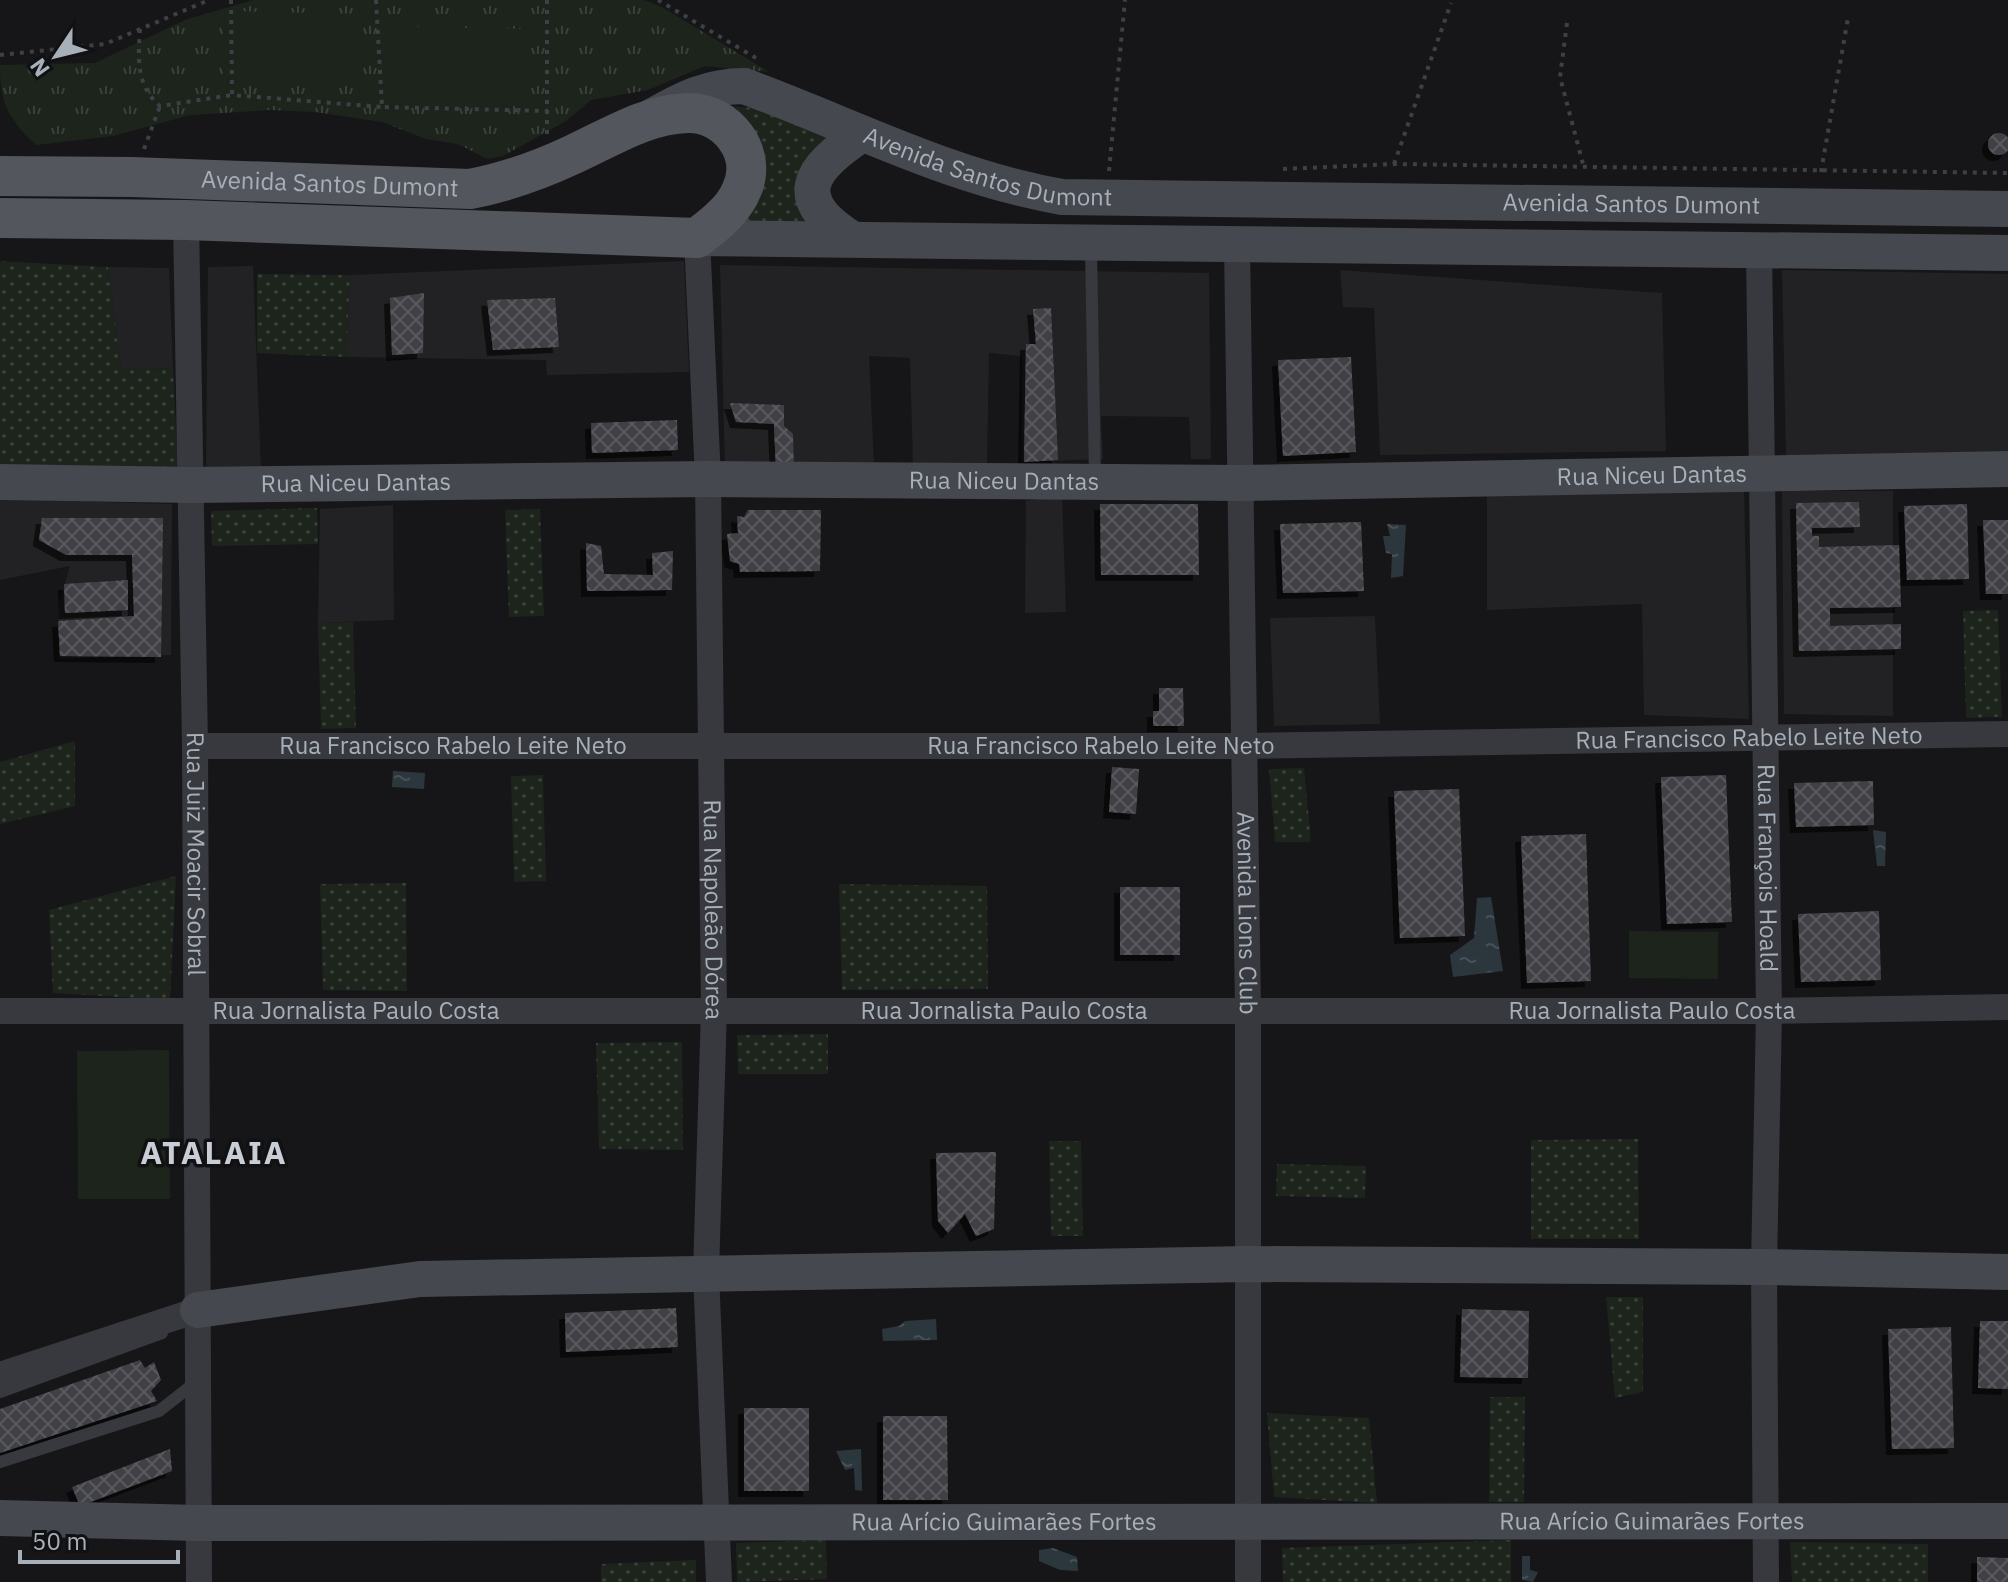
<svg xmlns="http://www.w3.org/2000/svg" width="2008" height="1582" font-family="'IBM Plex Sans',sans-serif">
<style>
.built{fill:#222225}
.grass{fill:url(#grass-dots)}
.park{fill:url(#park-tufts)}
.pitch{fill:#1c241c}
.water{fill:url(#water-ripples)}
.building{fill:url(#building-cross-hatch);filter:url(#shadow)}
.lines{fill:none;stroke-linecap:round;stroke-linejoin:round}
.path{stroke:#3d4045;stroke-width:4;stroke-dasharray:4 6;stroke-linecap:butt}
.lane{stroke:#37393e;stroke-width:12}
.street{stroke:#37393e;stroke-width:26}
.secondary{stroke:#45484e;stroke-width:36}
.primary{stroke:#53565d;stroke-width:40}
.labels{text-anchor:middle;stroke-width:7;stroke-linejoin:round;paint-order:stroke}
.street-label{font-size:24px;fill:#a7afb9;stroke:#111113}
.district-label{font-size:32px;font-weight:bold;letter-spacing:2px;fill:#c9cdd5;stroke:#111113}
</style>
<defs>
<pattern id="grass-dots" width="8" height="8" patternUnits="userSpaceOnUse" patternTransform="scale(2)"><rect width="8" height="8" fill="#1c241c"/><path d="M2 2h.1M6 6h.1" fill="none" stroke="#3a413b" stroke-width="1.8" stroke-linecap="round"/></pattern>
<pattern id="park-tufts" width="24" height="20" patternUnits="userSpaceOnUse" patternTransform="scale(2)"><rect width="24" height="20" fill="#1c241c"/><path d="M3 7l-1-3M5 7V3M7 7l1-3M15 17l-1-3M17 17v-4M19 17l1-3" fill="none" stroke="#3a413b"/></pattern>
<pattern id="water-ripples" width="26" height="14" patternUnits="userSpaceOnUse" patternTransform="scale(2)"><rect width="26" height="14" fill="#2b373d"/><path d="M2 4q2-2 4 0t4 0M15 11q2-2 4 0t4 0" fill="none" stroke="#475157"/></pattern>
<pattern id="building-cross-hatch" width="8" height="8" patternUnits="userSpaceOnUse" patternTransform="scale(2)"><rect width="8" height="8" fill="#404145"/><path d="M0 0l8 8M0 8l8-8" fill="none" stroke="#595a5e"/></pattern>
<filter id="shadow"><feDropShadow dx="-6" dy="6" stdDeviation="0" flood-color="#0009"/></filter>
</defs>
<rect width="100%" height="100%" fill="#161618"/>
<g class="built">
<path d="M684,261L689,372L547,375L546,360L346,357L350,275Z"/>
<path d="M720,265L1209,273L1211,459H1191L1189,417L1101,416L1103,459L1022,462V356L989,353L987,463L913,465L910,358L869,356L874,466L725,471Z"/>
<path d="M253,266L261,472H206L208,267Z"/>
<path d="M108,267L169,268L173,368L121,370Z"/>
<path d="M1340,270L1662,293L1666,451L1380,455L1374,308L1343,307Z"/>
<path d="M1782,270L2008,274V451L1786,456Z"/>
<path d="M1487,491H1744L1749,719L1644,715L1642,604L1487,610Z"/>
<path d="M1782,491H1893V716L1784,714Z"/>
<path d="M1062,494L1066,612L1025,613L1026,501Z"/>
<path d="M0,499L172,504L171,655L59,659V603L70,566L0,580Z"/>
<path d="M393,505L394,620L318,623L320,509Z"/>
<path d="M1375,616L1380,724L1274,726L1270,618Z"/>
</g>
<g class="grass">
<path d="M717,105L754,108L840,143L816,224L723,226L744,216Z"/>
<path d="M0,261L108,267L121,370L173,368L178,471L0,467Z"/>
<path d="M257,274L350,275L346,357L257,353Z"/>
<path d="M317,508L318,544L212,546L211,511Z"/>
<path d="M540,509L544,616L509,617L505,510Z"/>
<path d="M1998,610L2002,717L1966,718L1963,611Z"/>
<path d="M353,622L356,728L321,729L318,623Z"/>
<path d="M75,741V806L0,824V762Z"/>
<path d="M1304,768L1311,842H1275L1269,769Z"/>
<path d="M543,775L546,881L514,882L511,776Z"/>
<path d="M176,876L170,1000L53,993L49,910Z"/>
<path d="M406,883L407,991L323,990L320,884Z"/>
<path d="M839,884L987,886L988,989L842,990Z"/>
<path d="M828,1034V1074H738L737,1035Z"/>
<path d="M682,1042L683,1150L599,1149L596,1043Z"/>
<path d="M1638,1139L1639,1239H1531V1140Z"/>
<path d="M1049,1141H1081L1083,1236H1051Z"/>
<path d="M1277,1164L1366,1166L1365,1198L1276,1196Z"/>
<path d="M1606,1297H1643V1392L1615,1398Z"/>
<path d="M1490,1397H1525L1524,1502H1489Z"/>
<path d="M1267,1413L1369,1418L1377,1503L1274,1497Z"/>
<path d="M826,1540L827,1579L737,1582L736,1543Z"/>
<path d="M1511,1540V1582H1283L1282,1548Z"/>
<path d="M1790,1542L1928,1544V1582H1792Z"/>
<path d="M696,1560V1582H601V1564Z"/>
</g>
<path class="park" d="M253,0H644L662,7L769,72L705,66L648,90L591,100L566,121L503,156L487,159L458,144L426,139L382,122L315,112L270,110L190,115L113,136L36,145C8,118 0,104 0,65L95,63L185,20Z"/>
<g class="pitch">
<path d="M225,11L363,14L362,86L223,84Z"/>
<path d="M386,26L527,29L526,102L385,99Z"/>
<path d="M1629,931L1718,932V979L1629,978Z"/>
<path d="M169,1050L170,1199H78L77,1051Z"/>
</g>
<g class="water">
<path d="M1387,524L1406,525L1403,576L1391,578L1392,554L1386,553L1383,536H1390Z"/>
<path d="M393,771L425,773L424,789L392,787Z"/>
<path d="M1873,830L1886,832L1885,866H1877Z"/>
<path d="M1491,897L1503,971L1453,977L1450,955L1474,938L1477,898Z"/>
<path d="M936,1319L937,1340L883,1341L882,1329L899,1326L905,1321Z"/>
<path d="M861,1449L862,1491L855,1490L854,1468L845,1470L836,1451Z"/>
<path d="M1053,1548L1077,1557L1078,1571L1060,1570L1039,1561V1550Z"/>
<path d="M1522,1556H1530V1570L1538,1572L1533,1582L1522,1580Z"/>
</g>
<g class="building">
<circle cx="1999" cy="144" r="11"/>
<path d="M424,293L423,353L392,355L390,298Z"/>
<path d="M555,298L559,347L493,350L487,300Z"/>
<path d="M1051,308L1058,460L1024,462L1026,344H1036L1033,309Z"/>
<path d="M1351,357L1356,452L1283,456L1278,360Z"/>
<path d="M730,403L784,405V426L793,434L794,473L776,472L774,424L736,422Z"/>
<path d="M677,420L678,450L592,453L591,423Z"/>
<path d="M1859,502L1860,527L1812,528V536H1819V547L1899,545L1901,607L1830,608V626L1901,624V649L1799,651L1796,503Z"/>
<path d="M1100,504H1198L1199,575H1101Z"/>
<path d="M1967,504L1969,579L1907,580L1904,506Z"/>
<path d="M748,510H821L820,571L740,572L739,564L730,561L727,534L738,533L737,516L744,517Z"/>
<path d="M42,518H163L161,657L60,656L58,621L134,616L132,555H66L39,540Z"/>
<path d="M1983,520H2008V594H1986Z"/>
<path d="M1361,522L1364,591L1283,593L1280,524Z"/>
<path d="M586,543L601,546L604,574L653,575L652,553L673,551L672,590L587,591Z"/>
<path d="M128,580V610L65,613L64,584Z"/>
<path d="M1159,688H1183L1184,726H1153V711H1159Z"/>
<path d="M1112,767L1139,769L1136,814L1109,812Z"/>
<path d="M1726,775L1732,922L1667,924L1661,777Z"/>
<path d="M1873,781L1874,825L1796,827L1794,783Z"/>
<path d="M1459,789L1465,936L1400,938L1394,791Z"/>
<path d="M1586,834L1591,981L1527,983L1521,836Z"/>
<rect x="1120" y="887" width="60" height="68"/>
<path d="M1879,911L1881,980L1801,982L1798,914Z"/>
<path d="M996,1152L994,1229L976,1236L965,1214L948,1233L938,1221L936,1153Z"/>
<path d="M676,1308L678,1347L566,1352L565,1313Z"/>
<path d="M1462,1309L1529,1311L1528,1378L1460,1377Z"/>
<path d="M1980,1321H2008V1389L1978,1388Z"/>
<path d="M1951,1327L1954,1448L1892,1449L1888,1329Z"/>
<path d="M140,1360L145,1368L154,1362L161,1380L151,1391L157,1401L0,1453V1409Z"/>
<rect x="744" y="1408" width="65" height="83"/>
<path d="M883,1416H947L948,1500H883Z"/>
<path d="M170,1449L172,1471L80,1506L72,1487Z"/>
<path d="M1977,1557L2008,1558V1582H1977Z"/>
</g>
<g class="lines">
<g class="path">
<path d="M231,0L232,95L382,107"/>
<path d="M376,0L382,107L548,111"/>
<path d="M547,0V135"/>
<path d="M658,0L756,58"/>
<path d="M1567,23L1560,77L1584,168"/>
<path d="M140,29C138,58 136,86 160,106L232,95"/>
<path d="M0,55L105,44L209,0"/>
<path d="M144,149L160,106"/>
<path d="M1394,164L1451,3"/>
<path d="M1283,169L1394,164L2008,173"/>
<path d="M1109,171L1125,0"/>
<path d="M1821,172L1848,18"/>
</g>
<g class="lane">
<path d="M1091,247L1095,480"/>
<path d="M0,1392L162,1333"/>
<path d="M0,1462L159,1411L196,1382"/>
</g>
<g class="street">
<path id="s1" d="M186,220L195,746L199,1582"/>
<path id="s2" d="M697,238L708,479L714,1009L706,1273L719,1582"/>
<path id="s3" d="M1237,245L1248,1011V1582"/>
<path id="s4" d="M1759,250L1769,1011L1764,1267L1766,1582"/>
<path id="s5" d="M195,746H1246L2008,734"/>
<path id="s6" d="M0,1011H1769L2008,1007"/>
<path d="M0,1375L198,1310"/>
</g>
<g class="secondary">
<path id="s7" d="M653,116C683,99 708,86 744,86C851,125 948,177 1062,197L2008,209"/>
<path d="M697,238L2008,253"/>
<path d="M852,239C788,198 809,169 862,134"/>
<path id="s8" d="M0,482L192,485L708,479L1239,483L2008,469"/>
<path d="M198,1310L420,1279L1249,1264L1764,1267L2008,1272"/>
<path id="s9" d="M0,1518L199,1523L2008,1521"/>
</g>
<path class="primary" id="s10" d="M0,176L132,177L470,189C507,182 540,170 574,154C611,137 646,114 688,113C726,112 758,152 742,189C734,210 714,225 697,238L186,220L0,218"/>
</g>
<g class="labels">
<g class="street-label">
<text dy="8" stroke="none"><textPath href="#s7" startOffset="356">Avenida Santos Dumont</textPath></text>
<text dy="8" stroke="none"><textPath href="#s10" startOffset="330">Avenida Santos Dumont</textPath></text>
<text dy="8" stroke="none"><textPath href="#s7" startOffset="1004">Avenida Santos Dumont</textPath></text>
<text dy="8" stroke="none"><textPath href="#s8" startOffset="1652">Rua Niceu Dantas</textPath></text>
<text dy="8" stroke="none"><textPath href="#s8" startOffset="1004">Rua Niceu Dantas</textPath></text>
<text dy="8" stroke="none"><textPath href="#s8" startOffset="356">Rua Niceu Dantas</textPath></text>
<text dy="8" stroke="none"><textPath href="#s5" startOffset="1554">Rua Francisco Rabelo Leite Neto</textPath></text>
<text dy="8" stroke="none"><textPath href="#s5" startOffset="906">Rua Francisco Rabelo Leite Neto</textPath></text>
<text dy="8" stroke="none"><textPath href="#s5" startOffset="258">Rua Francisco Rabelo Leite Neto</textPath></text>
<text dy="8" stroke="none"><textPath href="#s1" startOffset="634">Rua Juiz Moacir Sobral</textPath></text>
<text dy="8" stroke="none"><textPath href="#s4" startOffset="618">Rua François Hoald</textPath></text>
<text dy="8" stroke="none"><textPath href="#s2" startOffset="672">Rua Napoleão Dórea</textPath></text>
<text dy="8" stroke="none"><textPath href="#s3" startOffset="668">Avenida Lions Club</textPath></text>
<text dy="8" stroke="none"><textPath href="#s6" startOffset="1004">Rua Jornalista Paulo Costa</textPath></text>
<text dy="8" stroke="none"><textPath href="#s6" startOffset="1652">Rua Jornalista Paulo Costa</textPath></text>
<text dy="8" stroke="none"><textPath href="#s6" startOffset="356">Rua Jornalista Paulo Costa</textPath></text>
<text dy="8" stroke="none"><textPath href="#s9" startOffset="1004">Rua Arício Guimarães Fortes</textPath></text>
<text dy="8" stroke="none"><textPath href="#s9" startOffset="1652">Rua Arício Guimarães Fortes</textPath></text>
</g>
<g class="district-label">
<text x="214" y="1164">ATALAIA</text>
</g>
</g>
<g transform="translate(56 56) rotate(235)" stroke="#111113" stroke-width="6" paint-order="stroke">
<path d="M0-6L14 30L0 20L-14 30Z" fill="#a7afb9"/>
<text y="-12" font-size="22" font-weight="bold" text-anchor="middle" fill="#a7afb9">N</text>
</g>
<path d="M20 1550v12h158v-12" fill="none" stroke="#a7afb9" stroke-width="4"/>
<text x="32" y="1550" font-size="24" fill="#a7afb9" stroke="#111113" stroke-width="6" paint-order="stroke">50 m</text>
</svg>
